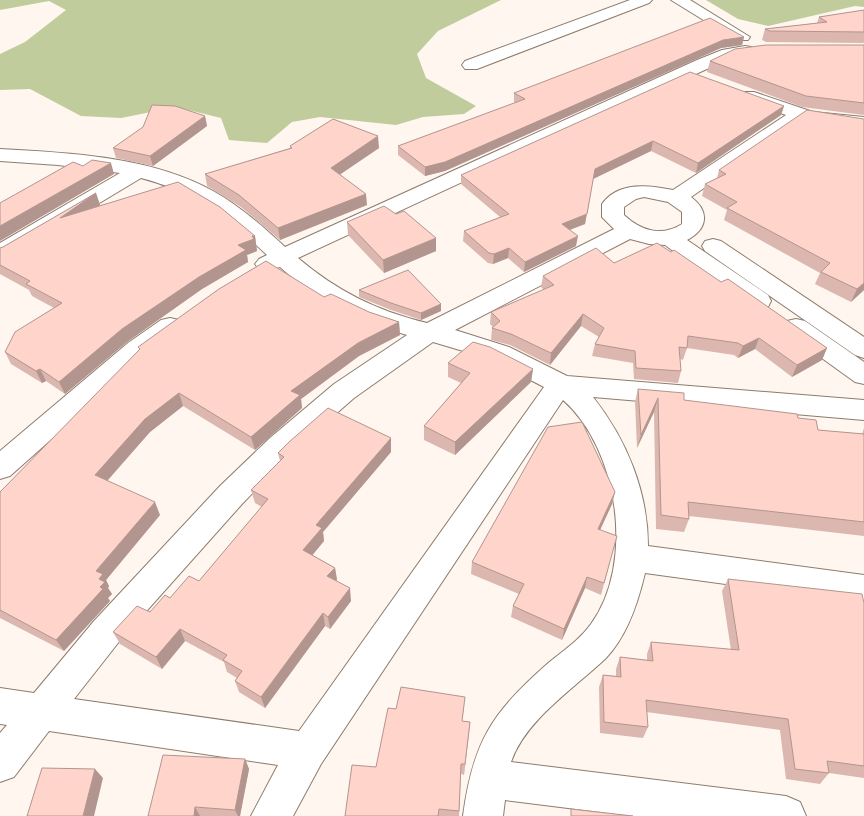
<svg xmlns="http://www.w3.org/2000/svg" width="864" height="816" font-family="Manrope,sans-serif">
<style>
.green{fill:#c1cc9c}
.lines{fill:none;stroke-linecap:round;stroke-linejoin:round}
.minor-casing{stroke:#8d7c6c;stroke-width:2}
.minor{fill:#fff;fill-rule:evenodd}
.wall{fill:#dbb7af}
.shaded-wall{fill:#b2958e}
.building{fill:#ffd5cb;stroke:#b2958e}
</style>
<rect width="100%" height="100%" fill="#fef6ef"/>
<g class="green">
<path d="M0,0H501L438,31L417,54L426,78L476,106L464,114L423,117L396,125L320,117L292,122L267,143L229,140L221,118L176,107L121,118L81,116L30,89L0,90V54L25,42L66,10L49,1L0,10Z"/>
<path d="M706,0H864V7L855,6L768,26L738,19Z"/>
</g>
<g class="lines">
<g class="minor-casing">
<g id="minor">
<path d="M630,0H652L649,3L477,69H465L462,65L465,61Z"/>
<path d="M671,0H690L750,37L748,40H736Z"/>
<path d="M745,46L751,47L753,51L751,55L732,58L709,68L298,258C337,291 377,311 427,323L614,229L602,217V204C618,181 650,185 673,190L786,115L742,100L739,96L742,92H754L813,112L864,117V129L802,120L691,197C710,211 708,229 687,240L768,295L771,301L768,307L759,309L750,307L665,245L649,244L630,239L455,330L509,347L567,376L864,400V420L593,397C627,440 648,492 648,546L864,575V603L645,573C638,603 627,636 606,658C576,687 525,720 511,762L786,796L800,802L806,816H632L505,800L503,816H463C473,742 491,714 546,665C561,652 579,641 591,624C635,564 619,449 563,400L321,764L293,816H251L278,765L49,731L14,777L0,782V733L7,725L0,724V688L34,693L94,621L220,486L270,438L334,384L407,335C358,321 318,301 280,267L267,271L259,269L255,264L259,259L267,255C229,219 192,191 141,178L8,258L0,260V243L120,173L58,165L0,161V149C70,153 150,156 213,191C240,206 262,226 285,247L697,60L722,50ZM644,197L668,202L682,212V224C662,237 641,231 624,215V207L636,199ZM433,342L490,359L544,387L299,731L74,699L118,643L242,504L290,454L354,398Z"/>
<path d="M713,239L721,241L864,337V358L855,355L705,251L702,246L705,241Z"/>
<path d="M170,318L179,320L183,326L179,332L146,355L10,476L0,479V451L128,343L161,320Z"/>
<path d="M796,319L805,321L864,362V384L855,382L787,333L783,327L787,321Z"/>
</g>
</g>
<use href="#minor" class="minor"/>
</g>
<g class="wall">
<path d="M864,10V43L766,42L762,40L765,29L817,23L819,17Z"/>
<path d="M744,37L742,45L721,48L445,171L425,176L398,155V146L515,103L514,102V93Z"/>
<path d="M864,45V115L802,107L707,72L710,61Z"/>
<path d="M784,106L781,115L696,173L651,151L593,179L585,224L570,230L576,246L524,272L508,258L493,264L488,263L463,241L464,231L500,217L461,184V175Z"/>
<path d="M205,116L207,126L153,166L116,158L113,148Z"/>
<path d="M864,119V290L851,302L815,284L820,273L724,220L727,210L702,196L705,184L717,178L719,170Z"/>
<path d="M290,146L379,148L340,174L367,205L280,240L241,207L207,186L205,174L290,148Z"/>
<path d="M96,193L100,205L97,207L255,236L257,251L247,255L248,262L202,289L127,342L65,394L46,381L42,383L11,364L5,352L54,308L32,296L29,290L0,274V248L3,247Z"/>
<path d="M347,222L436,251L384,273L348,235Z"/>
<path d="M671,252L827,348L822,360L792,377L755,349L738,358L734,355L687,348L683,360L680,359L681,371L678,383L634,379L633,363L592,356L595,344L599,337L581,326L550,365L510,345L491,340L492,328L493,327L490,324L491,312L544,290L541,287L543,276Z"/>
<path d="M359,290L441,304V311L421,320L391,310L359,297Z"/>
<path d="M324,297L399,322L400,335L359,356L301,399L302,408L255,450L183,406L150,432L107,480L160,515L106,580L109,586L108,588L112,594L108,598L110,601L64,651L0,618V492L140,350L138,347Z"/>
<path d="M448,363L533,369L531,382L455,455L424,440V426L461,383L448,377Z"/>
<path d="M638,389L684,400L798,418L818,430L862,434L864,428V536L689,516V519L684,532L656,529L654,412L637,448L635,402Z"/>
<path d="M391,452L323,532L324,541L312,555L335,568L337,580L336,581L351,601L330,629L325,626L265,708L239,692L235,681L237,678L227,672L224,662L185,641L162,669L120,644L113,632L150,612L170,598L199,581L262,507L255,503L251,490L280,461L278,453Z"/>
<path d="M615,492L612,504L600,530L617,536L601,595L585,588L562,640L511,617L513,606L519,594L471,574L472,562Z"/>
<path d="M728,579L864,603V778L829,773L820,784L786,779L780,730L646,712L648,727L643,738L600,733L599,687L603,675L616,676V669L620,657L647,660V654L651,642L731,650L722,591Z"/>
<path d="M464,708L462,721L470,722L464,775L461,774L459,816H345L376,767L396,709Z"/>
<path d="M245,759L249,769L240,816H148Z"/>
</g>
<g class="shaded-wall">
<path d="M744,37L742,45L721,48L445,171L425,176V167L723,40Z"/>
<path d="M784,106L781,115L696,173L698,163Z"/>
<path d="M205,116L207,126L153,166L150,156Z"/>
<path d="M378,136L379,148L332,180L331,168Z"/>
<path d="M653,141L651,151L593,179L585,224L561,233L562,224L595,169Z"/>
<path d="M111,163L114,174L0,241V226Z"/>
<path d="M96,193L100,205L65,230L60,218Z"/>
<path d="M366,194L367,205L280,240L278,228Z"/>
<path d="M252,236H255L257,251L247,255L248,262L202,289L127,342L65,394L59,382L122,329L238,245Z"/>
<path d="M578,236L576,246L524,272L525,262Z"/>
<path d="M436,238V251L384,273L383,260Z"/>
<path d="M509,248L508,258L493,264L494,254Z"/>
<path d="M864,283V290L851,302L857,289Z"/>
<path d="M441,304V311L421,320V313Z"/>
<path d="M583,314L581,326L550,365L551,353Z"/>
<path d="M399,322L400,335L359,356L301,399L302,408L255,450L251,437L291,391L358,343Z"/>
<path d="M759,338L755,349L738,358L743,346Z"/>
<path d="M827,348L822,360L792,377L797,365Z"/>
<path d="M40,369L46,381L42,383L36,371Z"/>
<path d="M533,369L531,382L455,455V442Z"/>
<path d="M179,393L183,406L150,432L101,488L95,475L145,419Z"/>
<path d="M658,398L654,412L637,448L641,435Z"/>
<path d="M391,438V452L323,532L324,541L306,563L303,550L316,525Z"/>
<path d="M615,492L612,504L595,541L598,529Z"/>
<path d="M155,502L160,515L106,580L109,586L108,588L112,594L108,598L110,601L64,651L56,640L100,587L99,579L96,571Z"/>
<path d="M335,568L337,580L329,589L327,576Z"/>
<path d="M587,577L585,588L562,640L564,629Z"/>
<path d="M350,588L351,601L330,629L328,617Z"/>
<path d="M323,613L325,626L265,708L261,697Z"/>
<path d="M180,629L185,641L162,669L156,657Z"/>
<path d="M470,722L469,733L464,775L465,764Z"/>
<path d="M245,759L249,769L240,816H238L235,810Z"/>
<path d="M95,769L103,778L94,816H83Z"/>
<path d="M195,807L200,816H194Z"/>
</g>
<g class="building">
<path d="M864,10V32L770,31L765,29L827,22L819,17Z"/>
<path d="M710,18L744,37L723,40L445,162L425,167L398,146L525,99L514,93Z"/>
<path d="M766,45H864V103L806,96L710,61L735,49Z"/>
<path d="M690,72L784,106L698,163L653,141L595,169L587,214L562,224L578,236L525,262L509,248L494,254L489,253L464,231L509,214L461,175Z"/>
<path d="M152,105L175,106L205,116L150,156L113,148L143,127Z"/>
<path d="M807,110L864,119V283L857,289L821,272L830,263L727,208L737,202L705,184L726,174L719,170Z"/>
<path d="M333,119L378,136L331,168L366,194L278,228L239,195L205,174L292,148L290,146Z"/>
<path d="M92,160L111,163L0,226V203L73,162L83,166Z"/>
<path d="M178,182L220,207L255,236H252L254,239L238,245L246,250L199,277L122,329L59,382L40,369L36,371L5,352L15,332L62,303L26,284L30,281L0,265V248L3,247L96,193L60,218Z"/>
<path d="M384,206L396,214L404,211L436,238L383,260L347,222Z"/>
<path d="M657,243L671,252L674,250L721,282L728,279L827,348L797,365L759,338L743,346L738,343L688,336L687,348L679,347L681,371L636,368L635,351L595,344L604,328L583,314L551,353L511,334L492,328L500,321L491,312L554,285L543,276L596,248L614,263Z"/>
<path d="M266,261L324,297L331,294L369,312L399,322L358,343L291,391L300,395L251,437L179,393L145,419L95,475L155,502L96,571L103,574L99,579L105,582L100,587L103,589L56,640L0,610V492L140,349L138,347L219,289Z"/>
<path d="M408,270L441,304L421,313L391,303L359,290Z"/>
<path d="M473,342L490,347L533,369L455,442L424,426L470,373L448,363Z"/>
<path d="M638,389L684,393V400L797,414L798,418L816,420L818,430L864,434V522L688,502L689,519L661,515L658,398L641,435Z"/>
<path d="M328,408L391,438L316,525L322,528L303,550L335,568L327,576L350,588L328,617L323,613L261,697L235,681L242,671L223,660L227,655L180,629L156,657L113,632L137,606L150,612L165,595L170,598L189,576L199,581L268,499L251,490L284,457L278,453L289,442Z"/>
<path d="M582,422L615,492L598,529L617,536L604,583L587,577L564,629L513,606L524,584L472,562L548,427Z"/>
<path d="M728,579L862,594L864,603V766L827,761L829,773L795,769L788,719L646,700L648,727L604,722L603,675L621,677L620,657L653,661L651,642L739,650Z"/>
<path d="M401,687L465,697L462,721L470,722L465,764H461L459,811L439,809L438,816H345L352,765L376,767L388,708L396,709Z"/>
<path d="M163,755L245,759L235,810L195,807L194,816H148Z"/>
<path d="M42,768L95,769L83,816H27Z"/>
<path d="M571,809L633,816H571Z"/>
</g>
</svg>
